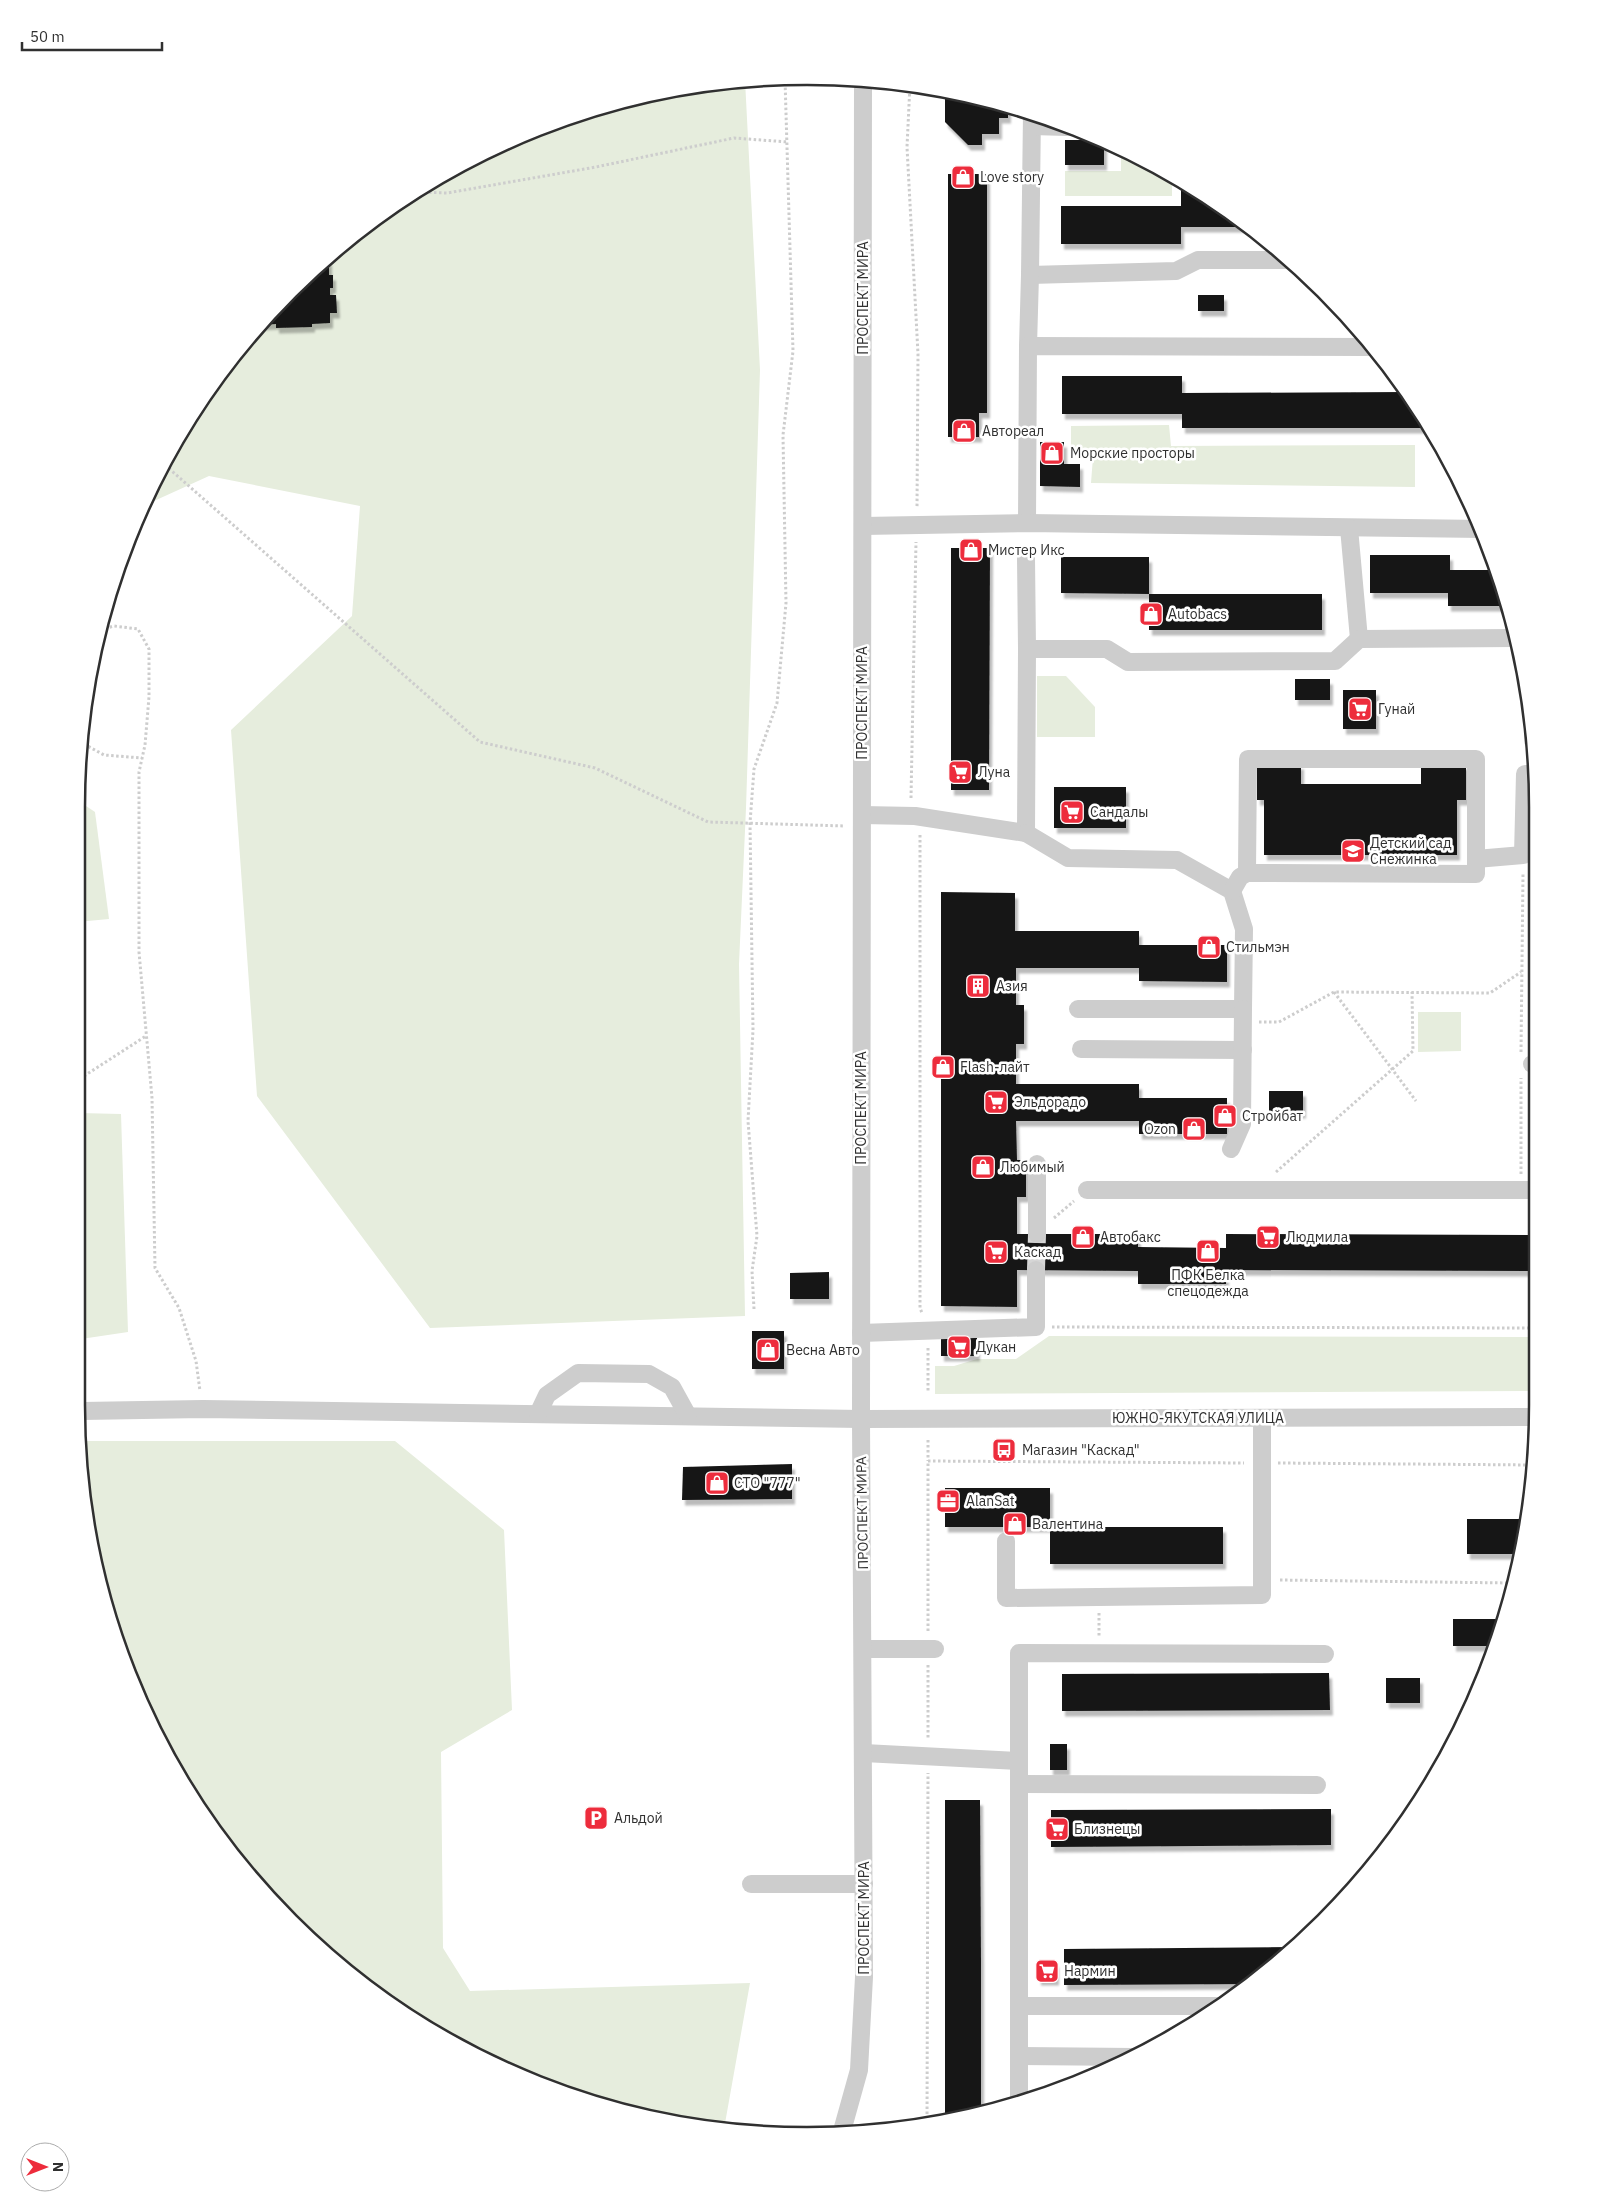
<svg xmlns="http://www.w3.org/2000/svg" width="1614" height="2212" font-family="'IBM Plex Sans',sans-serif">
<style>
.green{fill:#e6eddd}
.building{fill:#171717;filter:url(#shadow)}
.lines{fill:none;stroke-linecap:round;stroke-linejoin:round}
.minor-tunnel{stroke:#d6d6d6;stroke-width:18;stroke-dasharray:18 9;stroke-linecap:butt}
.path{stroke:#cdcdcd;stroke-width:3;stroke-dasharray:2.5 2.5;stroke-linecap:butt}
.minor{stroke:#cdcdcd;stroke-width:18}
.labels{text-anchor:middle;stroke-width:5;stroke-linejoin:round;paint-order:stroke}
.poi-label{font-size:14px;fill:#303030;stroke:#fff;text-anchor:start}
.street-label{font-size:14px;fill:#303030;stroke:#fff}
.rim{fill:none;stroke:#303030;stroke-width:2.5}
</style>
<defs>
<filter id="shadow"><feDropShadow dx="3" dy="5.5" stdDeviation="1" flood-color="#0004"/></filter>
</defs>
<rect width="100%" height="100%" fill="#fff"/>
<g class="green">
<path d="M745,80L760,370L746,808L739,964L745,1316L430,1328L257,1096L231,730L352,616L360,506L209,476L143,506L199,401L258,325L362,227L484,152L618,101Z"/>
<path d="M1121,158H1137L1174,175L1172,176V196H1065V171H1121Z"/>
<path d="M1169,425L1171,446L1415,445V487L1091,483L1093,457L1071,458V426Z"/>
<path d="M1037,676H1066L1095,707V737H1037Z"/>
<path d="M77,800L95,812L109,919L77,922Z"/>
<path d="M1418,1012H1461V1051L1418,1052Z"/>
<path d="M79,1113L121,1114L128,1332L81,1339Z"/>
<path d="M1049,1336L1535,1337L1536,1391L935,1394V1366H954L977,1359H1016Z"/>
<path d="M82,1441H395L504,1530L512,1710L441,1752L443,1948L470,1991L750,1983L724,2129L665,2122L572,2097L484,2061L401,2013L325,1954L257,1887L199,1811L132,1685L101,1594L83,1501Z"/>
</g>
<g class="building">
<path d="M945,92L1008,107V118H999V134H982V145H968L945,122Z"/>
<path d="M1065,140H1098L1104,143V165H1065Z"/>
<path d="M948,174H987V413H979V437H948Z"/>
<path d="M1181,188H1192L1247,227H1181V244H1061V206H1181Z"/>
<path d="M327,260H329V275H333V288H330V295H336L337,313H330V323L312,324V327L276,328V324L258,325Z"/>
<rect x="1198" y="295" width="26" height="16"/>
<path d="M1062,376H1182V393L1407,392L1424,417V428H1182V414H1062Z"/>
<path d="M1040,442H1064V464H1080V487L1040,486Z"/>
<path d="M951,548H990L989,790H951Z"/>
<path d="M1370,555H1450V570H1497L1509,606H1448V593H1370Z"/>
<path d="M1061,557H1149V594L1061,593Z"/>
<rect x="1149" y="594" width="173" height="36"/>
<rect x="1295" y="679" width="35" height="21"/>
<rect x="1343" y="690" width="33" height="39"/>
<path d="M1257,764H1301V784H1421V764H1466V800H1457V855H1264V800H1257Z"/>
<rect x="1054" y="787" width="72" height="41"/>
<path d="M941,892L1015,893V931H1139V945H1227V982L1139,981V968H1016V1005H1024V1044H1016V1084H1139V1098H1227V1134H1139V1121H1016L1017,1160H1026V1197H1017V1234H1138V1247L1226,1248V1234L1535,1235V1271L1226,1270V1284H1138V1271L1017,1270V1307L941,1306Z"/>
<rect x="1269" y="1091" width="34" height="22"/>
<path d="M829,1272V1299H790V1273Z"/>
<rect x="752" y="1331" width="32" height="38"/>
<rect x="941" y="1338" width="36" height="18"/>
<path d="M792,1464V1499L682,1500L683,1467Z"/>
<rect x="945" y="1488" width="105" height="39"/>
<path d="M1467,1519H1523L1516,1554H1467Z"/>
<rect x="1050" y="1527" width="173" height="37"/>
<path d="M1453,1619H1503L1496,1646H1453Z"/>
<path d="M1329,1673L1330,1710L1062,1711V1674Z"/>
<rect x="1386" y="1678" width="34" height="25"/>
<rect x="1050" y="1744" width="17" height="26"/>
<path d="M945,1800H980L981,1962V2114L945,2121Z"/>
<path d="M1331,1809V1845L1051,1847V1810Z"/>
<path d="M1292,1947L1252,1984L1064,1985V1949Z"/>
<rect x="1038" y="1962" width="18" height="18"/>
</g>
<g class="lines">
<path class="minor-tunnel" d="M1036,1270L1037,1234"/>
<g class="path">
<path d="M910,84L907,147L918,354L917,508"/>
<path d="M419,192L447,193L596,167L734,138L788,142"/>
<path d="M165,465L480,742L595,768L708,822L845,826"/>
<path d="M100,630L114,626L138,629L149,649V697L145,745L139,772V952L152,1098L155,1268L179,1308L196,1361L200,1391"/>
<path d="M84,744L104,755L142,758"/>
<path d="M911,798L916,542"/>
<path d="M920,835V1308L922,1313"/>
<path d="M1334,992L1416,1101"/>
<path d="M1259,1022H1279L1334,992L1490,993L1521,972"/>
<path d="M1521,1052L1523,873"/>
<path d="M79,1077L84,1076L146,1036"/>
<path d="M1276,1172L1413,1051L1412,992"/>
<path d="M1521,1174V1078"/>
<path d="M1054,1218L1074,1201"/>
<path d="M754,1309L752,1271L757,1236L748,1121L753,1030L750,823L754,769L777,703L786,603L783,435L793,351L785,79"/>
<path d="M1052,1327L1535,1328"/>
<path d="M928,1348V1393"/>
<path d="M928,1440V1461"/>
<path d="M1278,1463L1534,1465"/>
<path d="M1280,1580L1510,1583"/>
<path d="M1099,1613V1637"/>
<path d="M928,1631V1461L1244,1463"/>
<path d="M928,1665V1739"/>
<path d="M927,2124L928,1773"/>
</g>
<g class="minor">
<path d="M1032,113L1030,275L1176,271L1198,260H1291"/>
<path d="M1032,126L1067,127"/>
<path d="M1028,346L1030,275"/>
<path d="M1027,523L1028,346L1370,347V345"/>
<path d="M863,526L1027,523L1483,529"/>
<path d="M1349,528L1359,639"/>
<path d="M1026,558L1027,649"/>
<path d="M862,815L915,816L1026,833L1027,649H1107L1128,662L1335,661L1359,639L1517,638"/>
<path d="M1026,833L1068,858L1177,860L1232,891L1244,929L1243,1009H1078"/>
<path d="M1476,859L1523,855L1525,774H1532"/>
<path d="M1232,891L1240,877L1247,873L1476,874V759H1248L1247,873"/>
<path d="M1081,1049L1243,1050"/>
<path d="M1532,1064H1534"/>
<path d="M1231,1149L1242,1124L1243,1009"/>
<path d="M1087,1190H1534"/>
<path d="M1037,1234V1164"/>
<path d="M861,1333L1036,1327V1270"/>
<path d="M82,1411L203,1409L861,1419L1536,1417"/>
<path d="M538,1414L547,1395L578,1373L649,1374L672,1387L688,1416"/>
<path d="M1006,1541V1598L1262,1595V1418"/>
<path d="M863,1649H935"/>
<path d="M864,1753L1019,1761"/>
<path d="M1019,1784L1317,1785"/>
<path d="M751,1884H864"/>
<path d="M1019,2006H1220"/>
<path d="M1019,2056L1135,2057"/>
<path d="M1019,2103V1653L1325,1654"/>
<path d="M842,2131L859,2070L864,1977L861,1419L863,81"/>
</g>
</g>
<defs>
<g id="shop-square" transform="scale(1.25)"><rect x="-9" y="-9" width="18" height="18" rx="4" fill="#ed2c3c" stroke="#fff"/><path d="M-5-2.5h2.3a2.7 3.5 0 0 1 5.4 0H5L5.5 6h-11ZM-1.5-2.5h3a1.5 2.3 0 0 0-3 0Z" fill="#fff"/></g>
<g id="supermarket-square" transform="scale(1.25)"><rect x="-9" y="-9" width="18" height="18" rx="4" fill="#ed2c3c" stroke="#fff"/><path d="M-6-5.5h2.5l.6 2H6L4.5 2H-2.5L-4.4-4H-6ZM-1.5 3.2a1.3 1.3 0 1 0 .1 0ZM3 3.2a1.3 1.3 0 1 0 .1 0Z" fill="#fff"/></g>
<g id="school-square" transform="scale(1.25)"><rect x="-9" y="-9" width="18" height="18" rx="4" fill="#ed2c3c" stroke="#fff"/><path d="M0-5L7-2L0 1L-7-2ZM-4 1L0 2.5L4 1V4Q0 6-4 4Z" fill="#fff"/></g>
<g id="building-square" transform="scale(1.25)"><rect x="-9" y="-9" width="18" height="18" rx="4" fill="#ed2c3c" stroke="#fff"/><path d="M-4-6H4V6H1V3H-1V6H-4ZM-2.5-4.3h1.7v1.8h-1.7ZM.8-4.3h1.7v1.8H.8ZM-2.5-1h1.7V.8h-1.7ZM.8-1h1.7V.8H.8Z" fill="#fff"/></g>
<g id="bus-square" transform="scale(1.25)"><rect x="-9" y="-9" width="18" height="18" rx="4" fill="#ed2c3c" stroke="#fff"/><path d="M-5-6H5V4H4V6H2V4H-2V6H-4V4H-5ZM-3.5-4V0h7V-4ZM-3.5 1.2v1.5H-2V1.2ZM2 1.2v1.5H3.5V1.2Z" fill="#fff"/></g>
<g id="office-square" transform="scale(1.25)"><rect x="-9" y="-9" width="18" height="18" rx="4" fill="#ed2c3c" stroke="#fff"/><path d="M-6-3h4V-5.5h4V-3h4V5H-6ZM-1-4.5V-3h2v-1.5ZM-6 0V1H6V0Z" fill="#fff"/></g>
<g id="parking-square" transform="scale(1.25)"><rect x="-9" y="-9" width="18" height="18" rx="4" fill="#ed2c3c" stroke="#fff"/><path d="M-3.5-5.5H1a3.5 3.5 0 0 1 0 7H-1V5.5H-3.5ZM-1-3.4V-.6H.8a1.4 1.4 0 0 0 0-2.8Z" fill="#fff"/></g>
</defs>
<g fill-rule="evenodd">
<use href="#shop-square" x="963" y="177"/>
<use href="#shop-square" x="964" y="431"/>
<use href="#shop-square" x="1052" y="453"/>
<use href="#shop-square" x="971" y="550"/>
<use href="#shop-square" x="1151" y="614"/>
<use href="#supermarket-square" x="1360" y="709"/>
<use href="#supermarket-square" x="960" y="772"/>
<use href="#supermarket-square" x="1072" y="812"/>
<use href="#school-square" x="1353" y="851"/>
<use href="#shop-square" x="1209" y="947"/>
<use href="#building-square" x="978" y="986"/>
<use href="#shop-square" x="943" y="1067"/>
<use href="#supermarket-square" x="996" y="1102"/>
<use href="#shop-square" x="1225" y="1116"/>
<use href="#shop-square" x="1194" y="1129"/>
<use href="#shop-square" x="983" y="1167"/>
<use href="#shop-square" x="1083" y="1237"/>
<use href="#supermarket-square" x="1268" y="1237"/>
<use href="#shop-square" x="1208" y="1251"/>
<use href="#supermarket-square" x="996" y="1252"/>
<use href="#supermarket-square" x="959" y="1347"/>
<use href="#shop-square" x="768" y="1350"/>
<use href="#bus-square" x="1004" y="1450"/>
<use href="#shop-square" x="717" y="1483"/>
<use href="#office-square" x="948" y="1501"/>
<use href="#shop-square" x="1015" y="1524"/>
<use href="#parking-square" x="596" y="1818"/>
<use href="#supermarket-square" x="1057" y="1829"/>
<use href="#supermarket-square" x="1047" y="1971"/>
</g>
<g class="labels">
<g class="poi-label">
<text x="980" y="182">Love story</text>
<text x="982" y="436">Автореал</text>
<text x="1070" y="458">Морские просторы</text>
<text x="988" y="555">Мистер Икс</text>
<text x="1168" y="619">Autobacs</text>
<text x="1378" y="714">Гунай</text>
<text x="978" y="777">Луна</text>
<text x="1090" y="817">Сандалы</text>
<text x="1370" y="848">Детский сад<tspan x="1370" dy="16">Снежинка</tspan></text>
<text x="1226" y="952">Стильмэн</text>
<text x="996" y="991">Азия</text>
<text x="960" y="1072">Flash-лайт</text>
<text x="1014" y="1107">Эльдорадо</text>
<text x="1242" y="1121">Стройбат</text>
<text x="1176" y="1134" text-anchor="end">Ozon</text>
<text x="1000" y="1172">Любимый</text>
<text x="1100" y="1242">Автобакс</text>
<text x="1286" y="1242">Людмила</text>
<text x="1014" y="1257">Каскад</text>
<text x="1208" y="1280" text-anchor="middle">ПФК Белка<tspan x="1208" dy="16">спецодежда</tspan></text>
<text x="976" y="1352">Дукан</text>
<text x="786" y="1355">Весна Авто</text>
<text x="1022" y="1455">Магазин "Каскад"</text>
<text x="734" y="1488">СТО "777"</text>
<text x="966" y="1506">AlanSat</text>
<text x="1032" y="1529">Валентина</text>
<text x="614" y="1823">Альдой</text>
<text x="1074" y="1834">Близнецы</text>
<text x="1064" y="1976">Нармин</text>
</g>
<g class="street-label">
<text transform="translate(863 298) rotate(-90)" y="5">ПРОСПЕКТ МИРА</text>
<text transform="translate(862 703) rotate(-90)" y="5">ПРОСПЕКТ МИРА</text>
<text transform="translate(861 1108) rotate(-90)" y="5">ПРОСПЕКТ МИРА</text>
<text x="1198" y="1423">ЮЖНО-ЯКУТСКАЯ УЛИЦА</text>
<text transform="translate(862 1513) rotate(-91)" y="5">ПРОСПЕКТ МИРА</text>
<text transform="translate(864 1918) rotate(-90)" y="5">ПРОСПЕКТ МИРА</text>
</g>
</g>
<path d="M0 0H1614V2212H0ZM807 85H807A722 722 0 0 1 1529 807V1405A722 722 0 0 1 807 2127H807A722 722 0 0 1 85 1405V807A722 722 0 0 1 807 85Z" fill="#fff" fill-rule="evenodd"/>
<path class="rim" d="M807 85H807A722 722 0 0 1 1529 807V1405A722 722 0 0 1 807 2127H807A722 722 0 0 1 85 1405V807A722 722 0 0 1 807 85Z"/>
<g transform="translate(45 2167) rotate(90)"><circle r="24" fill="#ffffff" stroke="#acacac"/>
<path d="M0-4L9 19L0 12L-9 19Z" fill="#ed2c3c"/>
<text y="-8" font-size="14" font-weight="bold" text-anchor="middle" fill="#303030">N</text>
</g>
<path d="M22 42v8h140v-8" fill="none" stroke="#303030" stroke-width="2.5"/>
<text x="30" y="42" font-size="15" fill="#303030" stroke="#ffffff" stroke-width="4" paint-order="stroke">50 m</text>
</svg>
